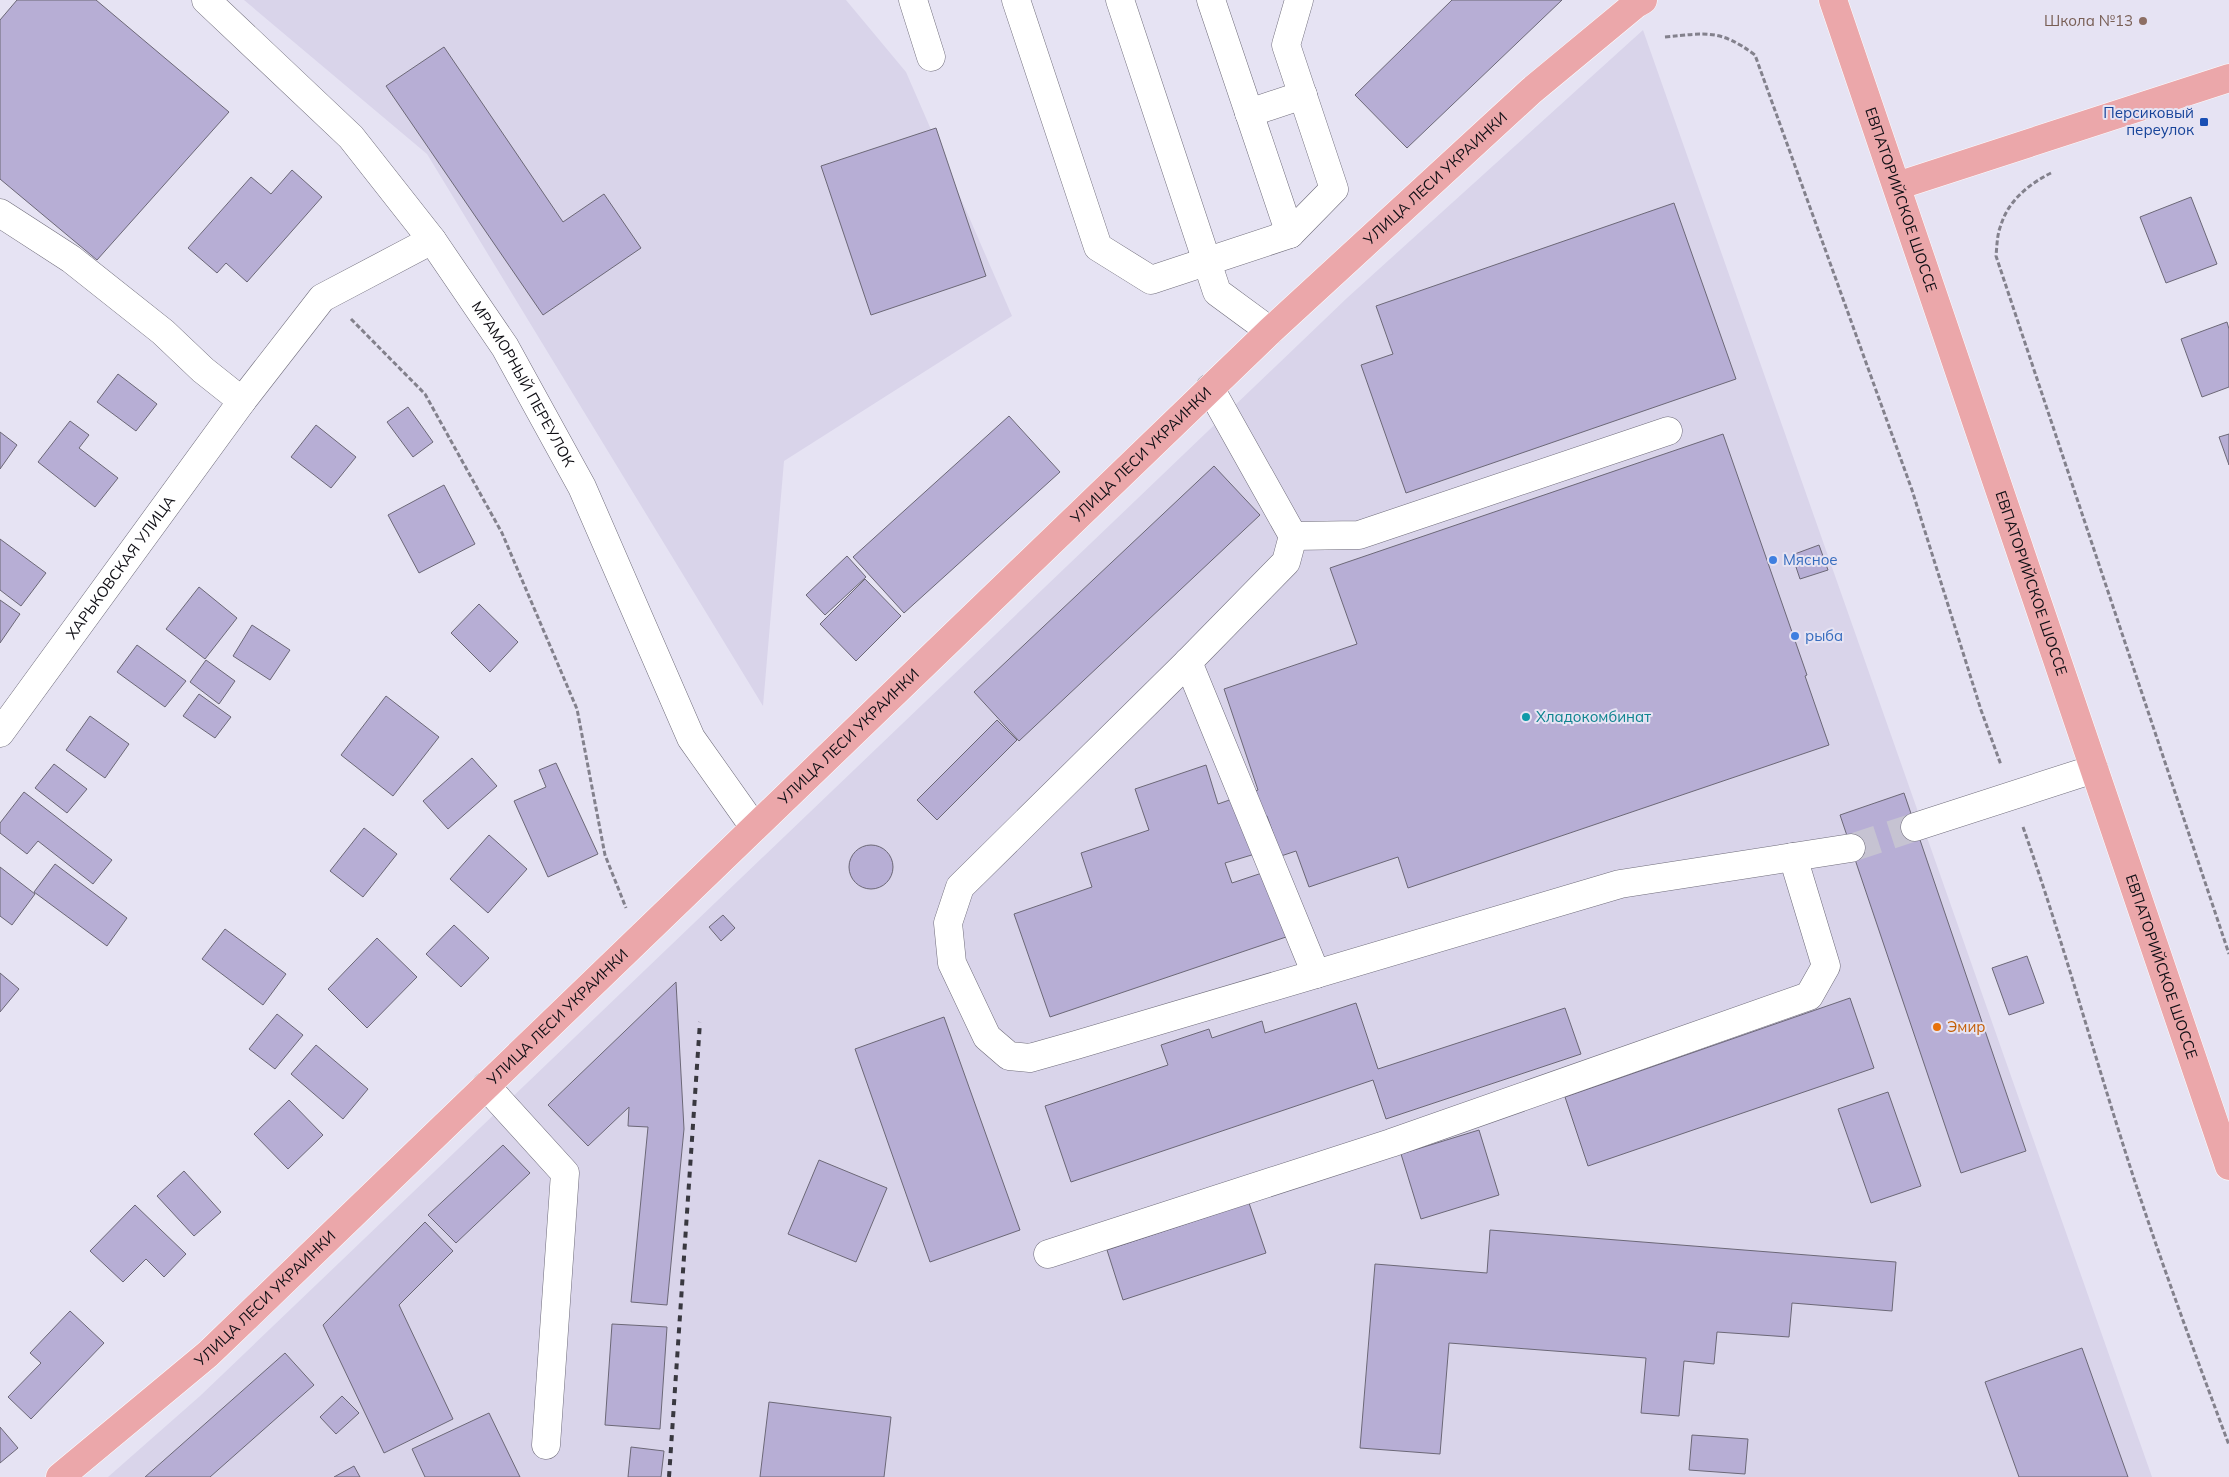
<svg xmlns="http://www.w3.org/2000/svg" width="2229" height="1477" font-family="Mulish,sans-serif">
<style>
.industrial{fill:#d9d4ea}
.building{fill:#b7aed5;stroke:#6c6877}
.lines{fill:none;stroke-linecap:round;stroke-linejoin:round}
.minor-tunnel{stroke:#c6c3d2;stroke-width:28;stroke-dasharray:28 14;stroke-linecap:butt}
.minor-casing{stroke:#6f6c7a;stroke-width:29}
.major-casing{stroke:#fff;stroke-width:29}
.path{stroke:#83818c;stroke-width:3;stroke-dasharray:5 2.5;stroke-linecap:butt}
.minor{stroke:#fff;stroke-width:28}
.major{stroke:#eba7aa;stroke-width:28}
.rail{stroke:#393840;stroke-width:4;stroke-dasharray:6 6;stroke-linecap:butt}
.education-dot{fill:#8d6e63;stroke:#e6e3f3;stroke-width:2}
.transit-dot{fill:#1a4fb4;stroke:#e6e3f3;stroke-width:2}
.shop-dot{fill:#3f7fe0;stroke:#e6e3f3;stroke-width:2}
.culture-dot{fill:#0f9aa8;stroke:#e6e3f3;stroke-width:2}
.food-dot{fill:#e8710a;stroke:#e6e3f3;stroke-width:2}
.labels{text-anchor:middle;stroke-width:4;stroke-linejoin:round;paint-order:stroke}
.education-label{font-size:15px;fill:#785e54;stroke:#e6e3f3;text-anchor:end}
.transit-label{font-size:15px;fill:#164399;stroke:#e6e3f3;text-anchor:end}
.street-label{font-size:15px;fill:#100f15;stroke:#e6e3f3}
.shop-label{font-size:15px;fill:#366cbe;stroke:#e6e3f3;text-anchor:start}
.culture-label{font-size:15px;fill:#0d838f;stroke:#e6e3f3;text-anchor:start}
.food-label{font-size:15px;fill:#c56008;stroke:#e6e3f3;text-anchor:start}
</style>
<rect width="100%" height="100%" fill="#e6e3f3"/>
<g class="industrial">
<path d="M244,0H846L906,72L1012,316L784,461L763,706L427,154Z"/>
<path d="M1643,30L2152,1477H108L200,1396L1347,298Z"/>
</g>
<g class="building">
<path d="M17,0H96L229,112L97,260L0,179V20Z"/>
<path d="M1452,0H1562L1407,148L1355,95Z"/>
<path d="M444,47L563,222L604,194L641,248L543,315L386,86Z"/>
<path d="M936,128L986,276L871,315L821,166Z"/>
<path d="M292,170L322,197L247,282L226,263L217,273L188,248L251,177L271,194Z"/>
<path d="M2191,197L2217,264L2166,283L2140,217Z"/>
<path d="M1674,203L1736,379L1406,493L1361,365L1393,354L1376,306Z"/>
<path d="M2227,322L2229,329V387L2202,397L2181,339Z"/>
<path d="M118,374L157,404L136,431L97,402Z"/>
<path d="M408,407L433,442L413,457L387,422Z"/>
<path d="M1009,416L1060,472L904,613L853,557Z"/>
<path d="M70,421L89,435L79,448L118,478L95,507L38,462Z"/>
<path d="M316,425L356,457L331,488L291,457Z"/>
<path d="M0,432L17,445L0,469Z"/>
<path d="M1723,434L1807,675L1805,676L1829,745L1408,888L1398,857L1309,887L1296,851L1281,856L1267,816L1244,824L1255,854L1225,863L1232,883L1265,872L1286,937L1050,1017L1014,914L1092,887L1081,853L1149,830L1135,789L1206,765L1218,804L1258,790L1224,689L1357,644L1330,568Z"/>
<path d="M2229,434V465L2219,437Z"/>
<path d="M1214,466L1260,515L1019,741L974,692Z"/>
<path d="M444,485L475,544L419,573L388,515Z"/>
<path d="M0,539L46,573L21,606L0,590Z"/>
<path d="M1819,545L1828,570L1800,579L1792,555Z"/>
<path d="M847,556L866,577L825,615L806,595Z"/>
<path d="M865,579L901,616L856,661L820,624Z"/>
<path d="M199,587L237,618L205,659L166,629Z"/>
<path d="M0,600L20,614L0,643Z"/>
<path d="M479,604L518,642L490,672L451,633Z"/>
<path d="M252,625L290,650L270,680L233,656Z"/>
<path d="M137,645L186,681L165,707L117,672Z"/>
<path d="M206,660L235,681L219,704L190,682Z"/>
<path d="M199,694L231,717L215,738L183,716Z"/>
<path d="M386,696L439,737L393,796L341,755Z"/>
<path d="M90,716L129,744L105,778L66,750Z"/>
<path d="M997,720L1017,740L937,820L917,800Z"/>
<path d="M472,758L497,786L448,829L423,801Z"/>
<path d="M556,763L598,854L548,877L514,801L546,787L539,770Z"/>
<path d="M54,764L87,789L67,813L35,788Z"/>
<path d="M24,792L112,860L93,884L38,841L27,854L0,833V823Z"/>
<path d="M1904,793L2026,1151L1961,1173L1840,815Z"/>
<path d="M364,828L397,854L363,897L330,871Z"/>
<path d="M489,835L527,869L488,913L450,879Z"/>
<circle cx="871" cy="867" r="22"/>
<path d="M55,864L127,918L107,946L34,892Z"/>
<path d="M0,867L35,894L12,925L0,916Z"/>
<path d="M723,915L735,928L721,941L709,927Z"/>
<path d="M454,925L489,958L461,987L426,954Z"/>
<path d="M225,929L286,974L263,1005L202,959Z"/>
<path d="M377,938L417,977L367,1028L328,989Z"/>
<path d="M2027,956L2044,1003L2009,1015L1992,968Z"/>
<path d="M0,973L19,989L0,1012Z"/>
<path d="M676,982L684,1129L667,1305L631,1302L648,1127L628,1126L629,1107L588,1146L548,1105Z"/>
<path d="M1850,998L1874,1068L1588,1166L1565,1097Z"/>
<path d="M1356,1003L1378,1069L1565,1008L1581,1054L1386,1119L1373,1080L1071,1182L1045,1106L1168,1065L1161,1045L1209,1029L1212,1038L1262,1021L1265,1033Z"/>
<path d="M277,1014L303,1035L275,1069L249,1049Z"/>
<path d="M944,1017L1020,1230L930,1262L855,1049Z"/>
<path d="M316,1045L368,1089L343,1119L291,1074Z"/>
<path d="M1888,1092L1921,1186L1871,1203L1838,1109Z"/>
<path d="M289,1100L323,1135L288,1169L254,1134Z"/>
<path d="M1479,1130L1499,1195L1421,1219L1401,1154Z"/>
<path d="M503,1145L530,1173L456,1243L428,1215Z"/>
<path d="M819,1160L887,1188L856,1262L788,1234Z"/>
<path d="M184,1171L221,1212L194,1236L157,1196Z"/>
<path d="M1249,1203L1266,1253L1123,1300L1107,1250Z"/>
<path d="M135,1205L186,1254L164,1277L146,1259L123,1282L90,1251Z"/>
<path d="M425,1222L453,1251L399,1305L453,1419L384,1453L323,1325Z"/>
<path d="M1490,1230L1896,1262L1892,1311L1792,1303L1789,1337L1717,1332L1714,1364L1684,1361L1679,1416L1641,1413L1646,1358L1449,1343L1440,1454L1360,1448L1375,1264L1487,1273Z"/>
<path d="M70,1311L104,1343L31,1419L8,1397L41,1363L30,1353Z"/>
<path d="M612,1324L667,1327L660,1429L605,1425Z"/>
<path d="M2082,1348L2128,1477H2019L1985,1382Z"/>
<path d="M285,1353L314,1385L210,1477H145Z"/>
<path d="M342,1396L359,1413L336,1434L320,1417Z"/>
<path d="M769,1402L891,1417L884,1477H760Z"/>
<path d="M489,1413L520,1477H425L412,1449Z"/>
<path d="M0,1427L18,1448L0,1463Z"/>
<path d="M1692,1435L1748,1439L1745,1474L1689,1470Z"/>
<path d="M631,1447L664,1451L661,1477H628Z"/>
<path d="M354,1466L360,1477H334Z"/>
</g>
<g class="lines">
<path class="minor-tunnel" d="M1851,848L1915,827"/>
<g class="minor-casing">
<g id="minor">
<path id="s1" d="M206,0L351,137L432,240L505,347L582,487L691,738L754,827"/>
<path d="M913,0L931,57"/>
<path d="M1016,0L1098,247L1151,280L1290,234L1334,189L1286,45L1299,0"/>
<path d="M1120,0L1217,292L1270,331"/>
<path d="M1211,0L1290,234"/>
<path d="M1249,113L1303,95"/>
<path d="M0,213L71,259L163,332L203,370L242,401L322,298L432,240"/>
<path d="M1210,388L1293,536L1286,562L1188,662L960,887L948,923L952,963L987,1037L1009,1056L1030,1058L1076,1045L1620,884L1851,848"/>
<path d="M1293,536L1359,535L1668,431"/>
<path d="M1188,662L1316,974"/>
<path id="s2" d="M0,733L242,401"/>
<path d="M1915,827L2094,769"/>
<path d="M486,1086L565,1173L546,1445"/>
<path d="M1048,1254L1391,1143L1809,996L1826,966L1793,857"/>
</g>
</g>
<g class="major-casing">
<g id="major">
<path id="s3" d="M1833,0L2229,1166"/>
<path d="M1897,186L2229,78"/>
<path id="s4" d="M60,1477L208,1354L1270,331L1531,91L1636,4L1643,0"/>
</g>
</g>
<g class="path">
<path d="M1665,37C1707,33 1720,29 1755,55L1912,490L1981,710L2001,765"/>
<path d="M2051,173C2029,184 2008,201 2001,225C1997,234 1997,246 1996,256L2229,954"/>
<path d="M351,319L425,394L502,533L577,709L605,855L626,908"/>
<path d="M2023,827C2059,929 2088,1034 2121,1138C2153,1241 2191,1343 2229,1445"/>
</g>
<use href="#minor" class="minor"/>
<use href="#major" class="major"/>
<path class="rail" d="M669,1477L700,1022"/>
</g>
<circle class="education-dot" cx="2143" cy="21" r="5"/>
<rect class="transit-dot" x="2199" y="117" width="10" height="10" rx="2.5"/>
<g class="shop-dot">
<circle cx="1773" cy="560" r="5"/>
<circle cx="1795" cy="636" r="5"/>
</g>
<circle class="culture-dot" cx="1526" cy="717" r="5"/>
<circle class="food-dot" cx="1937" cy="1027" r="5"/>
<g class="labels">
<g class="education-label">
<text x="2133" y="26">Школа №13</text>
</g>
<g class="transit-label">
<text x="2194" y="118">Персиковый<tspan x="2194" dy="17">переулок</tspan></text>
</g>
<g class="street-label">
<text dy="5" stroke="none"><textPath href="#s4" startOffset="1892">УЛИЦА ЛЕСИ УКРАИНКИ</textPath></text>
<text dy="5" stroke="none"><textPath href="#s3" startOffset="211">ЕВПАТОРИЙСКОЕ ШОССЕ</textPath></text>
<text dy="5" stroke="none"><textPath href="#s1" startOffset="501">МРАМОРНЫЙ ПЕРЕУЛОК</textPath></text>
<text dy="5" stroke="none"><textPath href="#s4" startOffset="1488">УЛИЦА ЛЕСИ УКРАИНКИ</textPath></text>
<text dy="5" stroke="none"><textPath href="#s2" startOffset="205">ХАРЬКОВСКАЯ УЛИЦА</textPath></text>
<text dy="5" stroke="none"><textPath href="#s3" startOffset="616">ЕВПАТОРИЙСКОЕ ШОССЕ</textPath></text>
<text dy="5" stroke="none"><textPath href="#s4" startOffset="1082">УЛИЦА ЛЕСИ УКРАИНКИ</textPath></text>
<text dy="5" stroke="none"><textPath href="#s3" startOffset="1021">ЕВПАТОРИЙСКОЕ ШОССЕ</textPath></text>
<text dy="5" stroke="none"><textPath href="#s4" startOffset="678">УЛИЦА ЛЕСИ УКРАИНКИ</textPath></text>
<text dy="5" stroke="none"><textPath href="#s4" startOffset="272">УЛИЦА ЛЕСИ УКРАИНКИ</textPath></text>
</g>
<g class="shop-label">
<text x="1783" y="565">Мясное</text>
<text x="1805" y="641">рыба</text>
</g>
<g class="culture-label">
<text x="1536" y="722">Хладокомбинат</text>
</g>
<g class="food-label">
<text x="1947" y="1032">Эмир</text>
</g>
</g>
</svg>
